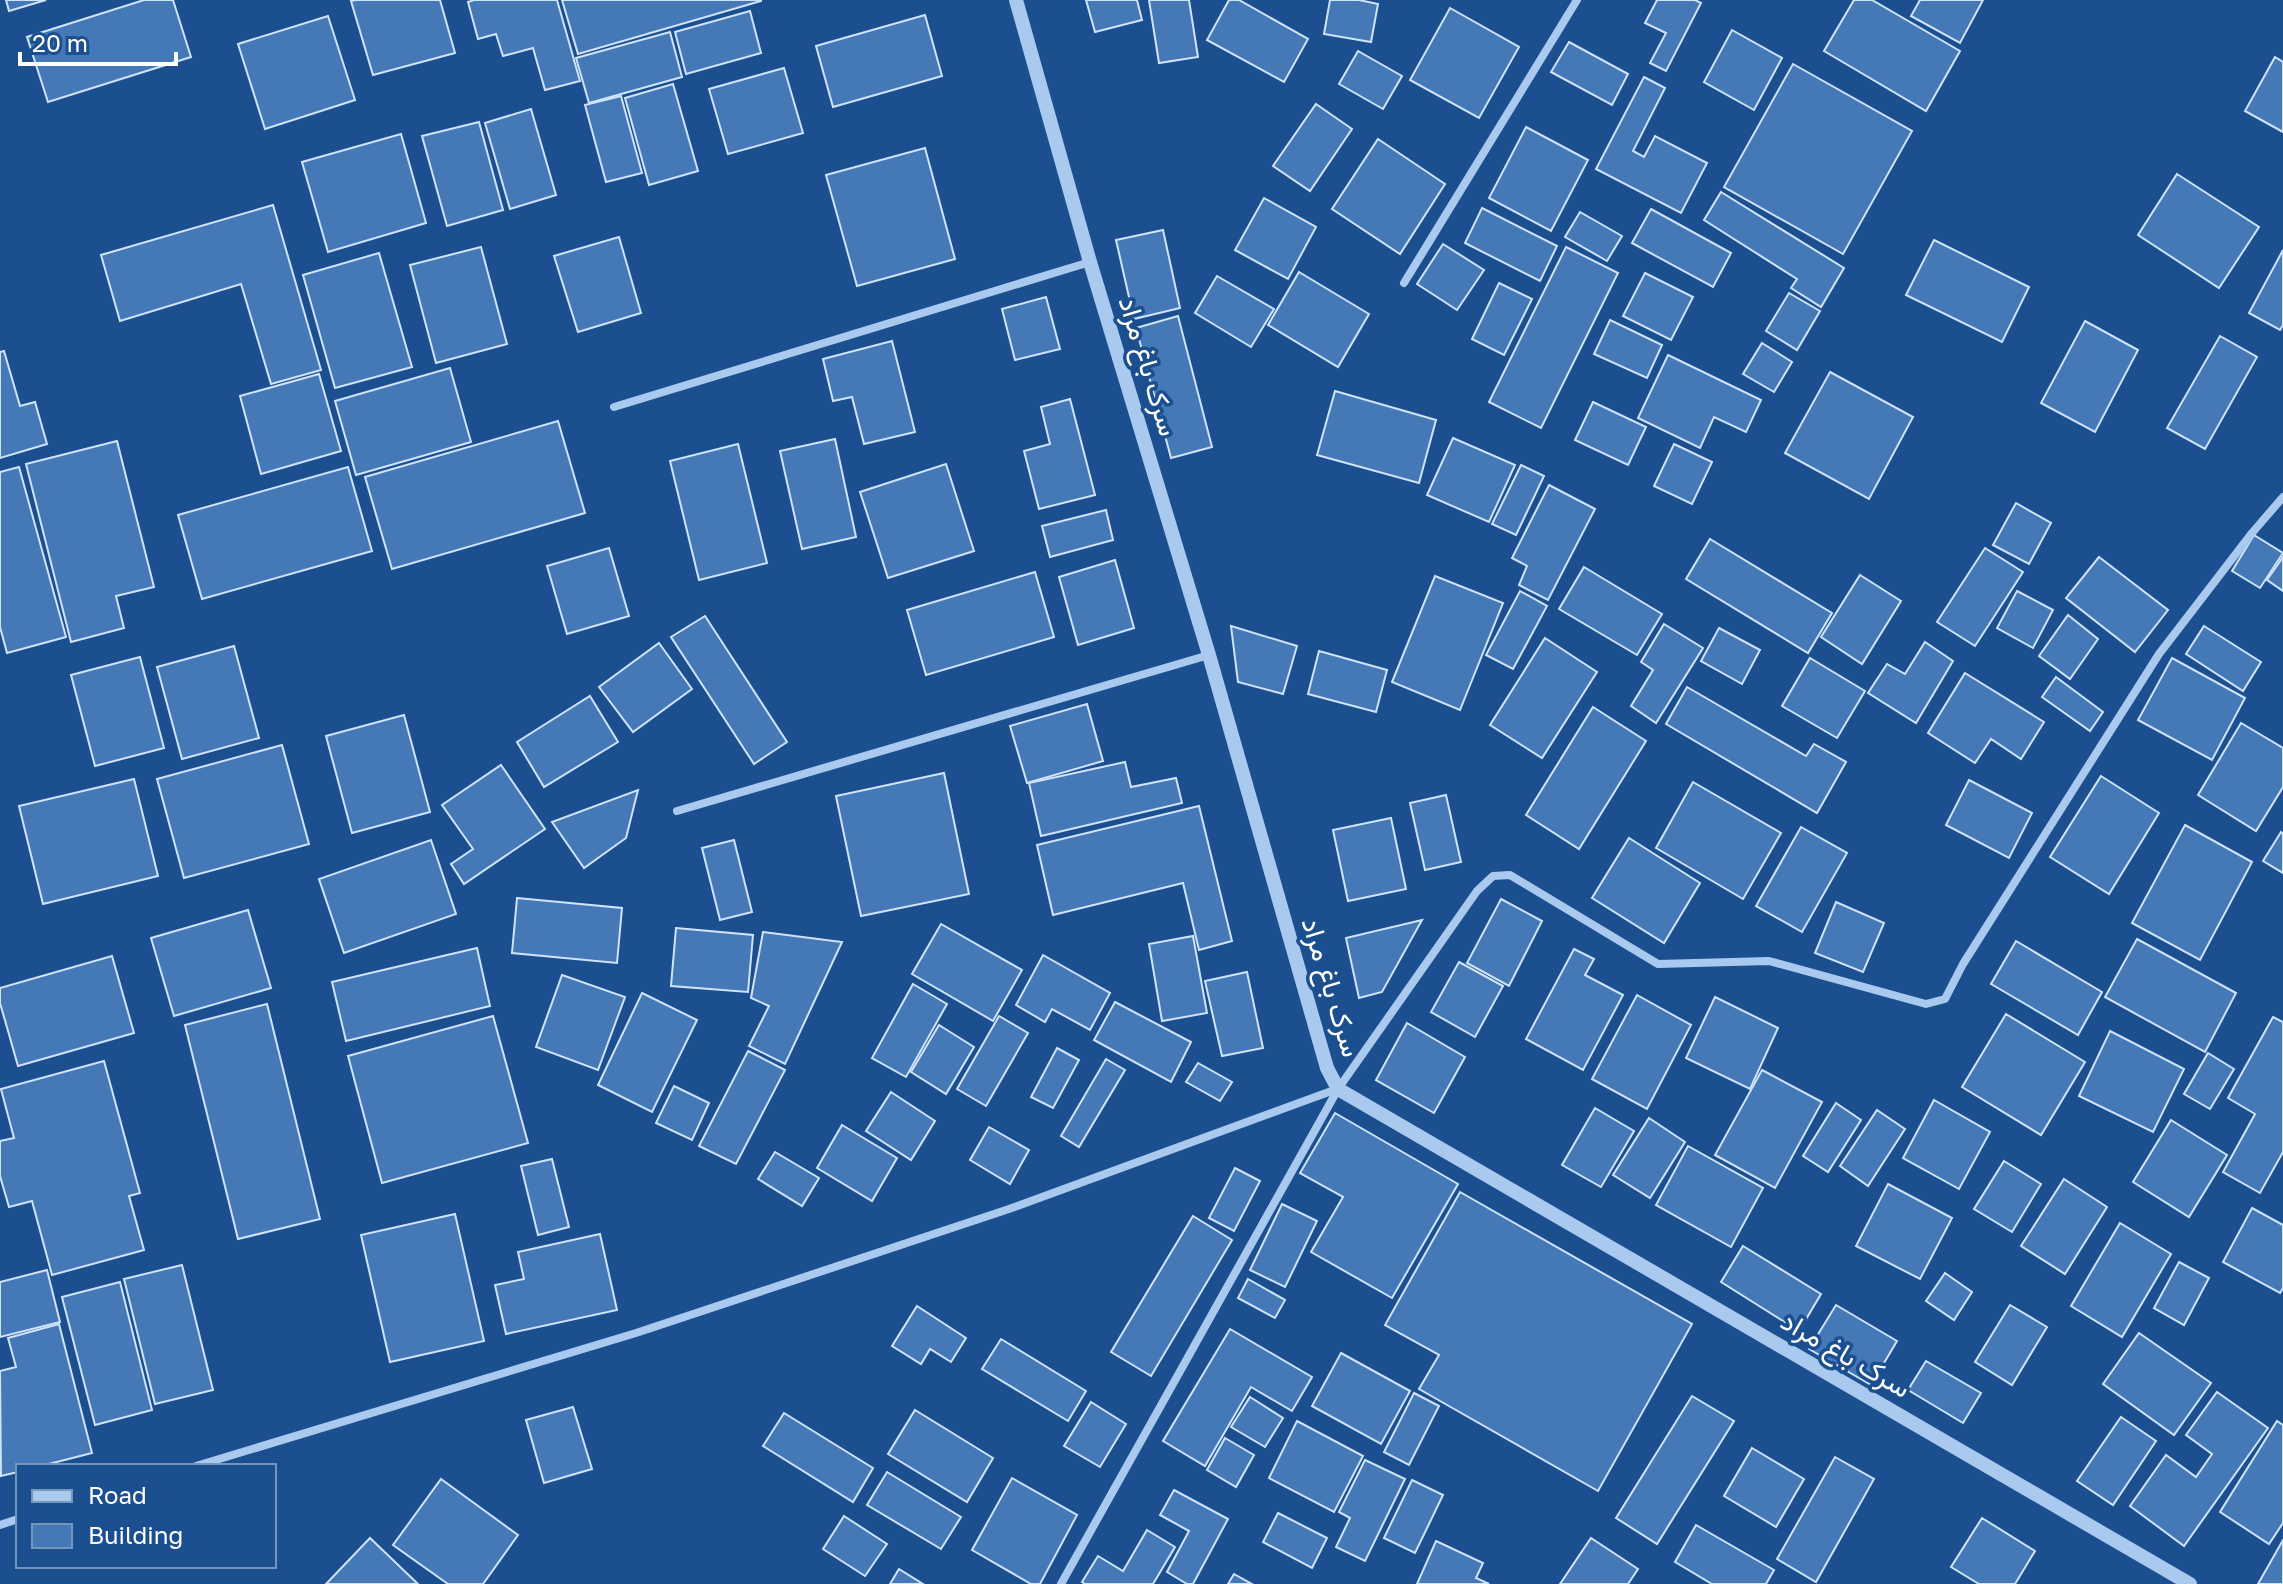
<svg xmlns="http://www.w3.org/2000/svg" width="2283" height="1584" font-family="'Golos Text',Vazirmatn,sans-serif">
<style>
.building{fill:#4478b7;stroke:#cfe3fa;stroke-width:2}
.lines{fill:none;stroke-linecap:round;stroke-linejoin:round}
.minor{stroke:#a9c9ee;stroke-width:8}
.tertiary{stroke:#a9c9ee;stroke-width:14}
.labels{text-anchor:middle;stroke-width:7;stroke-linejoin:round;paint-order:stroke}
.street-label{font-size:28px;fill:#fff;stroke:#1b4f8f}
</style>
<rect width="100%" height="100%" fill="#1b4f8f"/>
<g class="building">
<path d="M6,0H46L9,11Z"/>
<path d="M144,0H173L191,57L48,102L27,37Z"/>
<path d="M356,0H440L455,53L373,75L351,1Z"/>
<path d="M474,0H557L580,81L545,90L533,48L503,56L496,34L478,39L468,2Z"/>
<path d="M562,0H761V1L578,54Z"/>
<path d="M1086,0H1137L1142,20L1095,32Z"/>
<path d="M1149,0H1189L1198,57L1159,63Z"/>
<path d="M1229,0H1239L1308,39L1284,82L1207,40Z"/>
<path d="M1330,0H1359L1378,4L1371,42L1324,34Z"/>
<path d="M1657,0H1695L1701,3L1666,71L1650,63L1666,33L1645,23Z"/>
<path d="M1854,0H1872L1960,51L1926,111L1824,51Z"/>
<path d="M1920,0H1983L1960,43L1911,16Z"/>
<path d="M1450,8L1519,47L1479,118L1410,80Z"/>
<path d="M750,11L761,53L686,74L675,32Z"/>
<path d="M925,15L942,76L833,107L816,46Z"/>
<path d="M328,16L355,100L265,129L238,44Z"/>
<path d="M1732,30L1782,58L1754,110L1704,82Z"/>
<path d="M670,32L682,77L589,103L576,58Z"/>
<path d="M1569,42L1628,74L1612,105L1551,72Z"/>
<path d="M1358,51L1402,76L1383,109L1339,84Z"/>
<path d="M2275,57L2283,62V132L2245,111Z"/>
<path d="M1793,64L1912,131L1843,254L1724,187Z"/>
<path d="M784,68L803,133L728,154L709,89Z"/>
<path d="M1644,77L1665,88L1633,151L1644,157L1655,136L1707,163L1681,213L1596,169Z"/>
<path d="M673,84L698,171L649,185L625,98Z"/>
<path d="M621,96L642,173L606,182L585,105Z"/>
<path d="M1316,104L1352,129L1310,191L1273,166Z"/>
<path d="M531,109L556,195L510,209L485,123Z"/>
<path d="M479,122L503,210L447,226L422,136Z"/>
<path d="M1526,127L1588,160L1551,231L1489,198Z"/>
<path d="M401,134L426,223L328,252L302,162Z"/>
<path d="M1378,139L1445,184L1400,254L1332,209Z"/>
<path d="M925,148L955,259L857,286L826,175Z"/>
<path d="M2177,174L2259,227L2219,288L2138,235Z"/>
<path d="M1721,192L1844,268L1821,307L1791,288L1797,279L1704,220Z"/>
<path d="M1264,198L1316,227L1288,279L1235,250Z"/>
<path d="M273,205L321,370L271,384L241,284L120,321L101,255Z"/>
<path d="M1482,208L1557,246L1540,281L1465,243Z"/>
<path d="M1651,209L1731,253L1713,287L1632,243Z"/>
<path d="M1580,212L1622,236L1607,261L1565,237Z"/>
<path d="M1163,230L1180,308L1134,319L1116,240Z"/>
<path d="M619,237L641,313L578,332L554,256Z"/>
<path d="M1934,240L2029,287L2002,342L1906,295Z"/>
<path d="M1443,244L1484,270L1457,310L1417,284Z"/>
<path d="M481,247L507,344L436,363L410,265Z"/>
<path d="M1566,247L1618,273L1541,428L1489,402Z"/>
<path d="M2283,250V325L2280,330L2249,313Z"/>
<path d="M379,253L412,367L335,388L303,275Z"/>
<path d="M1299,272L1369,314L1338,367L1268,325Z"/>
<path d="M1645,273L1693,297L1671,340L1623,316Z"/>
<path d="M1217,276L1274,309L1251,347L1195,313Z"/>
<path d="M1499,283L1532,299L1504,355L1472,339Z"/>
<path d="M1789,293L1820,311L1797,350L1766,331Z"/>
<path d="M1046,297L1060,349L1015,360L1002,309Z"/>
<path d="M1178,316L1212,447L1171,458L1136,328Z"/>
<path d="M1610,320L1662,345L1647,378L1594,354Z"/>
<path d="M2085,321L2138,350L2095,432L2041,403Z"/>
<path d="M2220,336L2257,357L2205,449L2167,428Z"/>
<path d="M892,341L915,432L864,444L852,397L833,401L823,359Z"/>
<path d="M1762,343L1792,362L1774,392L1743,374Z"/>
<path d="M4,351L20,406L35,402L47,444L0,458V352Z"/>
<path d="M1668,355L1761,400L1746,432L1714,417L1700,448L1638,418Z"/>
<path d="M450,368L471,442L356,475L335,401Z"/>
<path d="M1830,372L1913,417L1869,499L1785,453Z"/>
<path d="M319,374L341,451L261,474L240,396Z"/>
<path d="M1335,391L1436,420L1419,483L1317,455Z"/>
<path d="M1070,399L1095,495L1039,509L1024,451L1050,444L1041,407Z"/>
<path d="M1593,402L1646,427L1628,465L1575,440Z"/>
<path d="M558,421L585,513L392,569L365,477Z"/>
<path d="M1453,438L1515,465L1489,522L1427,495Z"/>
<path d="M835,439L856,537L802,549L780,451Z"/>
<path d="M117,441L154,587L116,596L124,628L71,642L26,464Z"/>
<path d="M738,444L767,563L699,580L670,461Z"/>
<path d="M1674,444L1712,462L1692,504L1654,486Z"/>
<path d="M946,464L974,551L888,578L860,492Z"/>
<path d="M1521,465L1544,476L1516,535L1492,524Z"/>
<path d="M19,467L66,637L7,653L0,627V472Z"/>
<path d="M348,467L372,551L202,599L178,515Z"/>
<path d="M1549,485L1595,509L1548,600L1519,585L1527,566L1512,558Z"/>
<path d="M2016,503L2051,523L2029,564L1993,545Z"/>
<path d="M1106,510L1113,540L1050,557L1042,526Z"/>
<path d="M2254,535L2283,553L2260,588L2232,571Z"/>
<path d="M1710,539L1832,613L1808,653L1686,579Z"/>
<path d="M609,548L629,616L567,634L547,566Z"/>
<path d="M1985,548L2023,572L1975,646L1937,622Z"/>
<path d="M2099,557L2168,610L2135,652L2066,598Z"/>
<path d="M2283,557V591L2267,580Z"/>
<path d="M1115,560L1134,628L1078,645L1059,577Z"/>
<path d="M1584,567L1662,614L1637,655L1559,609Z"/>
<path d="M1035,572L1054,637L926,675L907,610Z"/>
<path d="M1860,575L1901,601L1862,664L1821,637Z"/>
<path d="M1435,576L1503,603L1460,710L1392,682Z"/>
<path d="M1520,591L1547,606L1513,669L1486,655Z"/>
<path d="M2017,591L2053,610L2033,648L1997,628Z"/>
<path d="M2068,615L2098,639L2070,679L2039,656Z"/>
<path d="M705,616L787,742L754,764L671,637Z"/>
<path d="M1664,624L1703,648L1656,723L1631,706L1653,670L1641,662Z"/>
<path d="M1231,626L1297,646L1283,694L1238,682Z"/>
<path d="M2204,626L2261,662L2243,691L2186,654Z"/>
<path d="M1719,628L1760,650L1742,684L1701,661Z"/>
<path d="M1545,638L1597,672L1542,758L1490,725Z"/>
<path d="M1925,642L1953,661L1916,723L1868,693L1887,664L1905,674Z"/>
<path d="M659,643L692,689L633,732L599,687Z"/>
<path d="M234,646L259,738L182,759L157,667Z"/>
<path d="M1319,651L1387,670L1376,712L1308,694Z"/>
<path d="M140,657L164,748L95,766L71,675Z"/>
<path d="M1810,658L1865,691L1837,738L1782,706Z"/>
<path d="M2172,658L2245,698L2212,760L2138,720Z"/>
<path d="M1965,673L2044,722L2021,759L1991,739L1975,763L1928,733Z"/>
<path d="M2056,677L2103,712L2090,731L2042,697Z"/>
<path d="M1687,687L1806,756L1814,744L1846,762L1817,813L1666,724Z"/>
<path d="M590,696L618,742L544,787L517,742Z"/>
<path d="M1087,704L1103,761L1027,783L1010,726Z"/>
<path d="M1593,707L1646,741L1579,849L1526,815Z"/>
<path d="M404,715L430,812L352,833L326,736Z"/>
<path d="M2241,723L2283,748V787L2256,831L2198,795Z"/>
<path d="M282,745L309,844L184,878L157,779Z"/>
<path d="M1125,762L1131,787L1176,778L1182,803L1041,836L1029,783Z"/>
<path d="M501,765L545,829L464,884L451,864L473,849L442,805Z"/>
<path d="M944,773L969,894L861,916L836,796Z"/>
<path d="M2101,776L2159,813L2109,894L2050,857Z"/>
<path d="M134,779L158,876L43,904L19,806Z"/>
<path d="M1969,780L2032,813L2009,858L1946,825Z"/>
<path d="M1693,782L1781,833L1743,899L1656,848Z"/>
<path d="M638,790L626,838L584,868L552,822Z"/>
<path d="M1446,795L1461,862L1425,870L1410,803Z"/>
<path d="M1199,806L1232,941L1199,950L1183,883L1053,915L1037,845Z"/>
<path d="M1391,818L1406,889L1348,901L1333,830Z"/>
<path d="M2185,825L2252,862L2200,960L2132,923Z"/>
<path d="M1801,827L1847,853L1802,932L1756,906Z"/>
<path d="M2281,832L2283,834V873L2263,861Z"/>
<path d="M1629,838L1700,883L1664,943L1592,898Z"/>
<path d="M431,840L456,914L344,953L319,879Z"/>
<path d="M734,840L752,912L720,920L702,848Z"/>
<path d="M517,898L622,908L617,963L512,953Z"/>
<path d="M1501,899L1542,921L1509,986L1467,963Z"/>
<path d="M1836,902L1884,923L1863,972L1815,953Z"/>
<path d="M248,910L271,988L174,1016L151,938Z"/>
<path d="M1422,920L1382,992L1359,998L1346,938Z"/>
<path d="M941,924L1022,970L993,1021L912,974Z"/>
<path d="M676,928L753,935L748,992L671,986Z"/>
<path d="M763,932L842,942L785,1064L749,1046L769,1006L751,998Z"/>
<path d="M1193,936L1207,1013L1162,1021L1149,944Z"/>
<path d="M2137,939L2236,993L2205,1052L2105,997Z"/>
<path d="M2016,941L2102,992L2078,1035L1991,984Z"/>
<path d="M477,948L490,1006L346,1041L332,982Z"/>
<path d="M1574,949L1594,959L1585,975L1623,995L1583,1070L1526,1039Z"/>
<path d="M1043,955L1110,993L1090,1030L1052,1009L1045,1022L1016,1005Z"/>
<path d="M112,956L134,1033L18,1066L0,1003V988Z"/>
<path d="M1459,962L1503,986L1475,1037L1431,1012Z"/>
<path d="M1247,972L1263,1048L1222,1056L1205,981Z"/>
<path d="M562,975L625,997L598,1070L536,1047Z"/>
<path d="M913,984L947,1004L906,1077L872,1058Z"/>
<path d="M642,993L697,1020L652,1112L598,1085Z"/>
<path d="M1637,995L1691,1025L1647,1109L1592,1079Z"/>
<path d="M1715,997L1778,1028L1750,1089L1686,1058Z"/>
<path d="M1115,1002L1191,1042L1171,1082L1094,1040Z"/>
<path d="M267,1004L320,1219L238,1239L185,1025Z"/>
<path d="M2006,1014L2085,1062L2041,1135L1962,1087Z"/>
<path d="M493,1016L528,1143L382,1183L348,1056Z"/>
<path d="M999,1016L1028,1033L986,1106L957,1089Z"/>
<path d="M2273,1017L2283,1022V1152L2260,1193L2223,1172L2255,1114L2228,1098Z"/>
<path d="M1407,1023L1465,1057L1434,1113L1376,1080Z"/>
<path d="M939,1025L974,1047L946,1094L911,1072Z"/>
<path d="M2110,1031L2184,1069L2153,1132L2079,1096Z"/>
<path d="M1057,1048L1079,1060L1053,1108L1031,1097Z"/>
<path d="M748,1051L785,1070L736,1164L699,1146Z"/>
<path d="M2208,1053L2234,1069L2210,1109L2184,1094Z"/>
<path d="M1106,1059L1125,1070L1079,1147L1061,1136Z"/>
<path d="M104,1061L140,1193L129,1196L144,1250L52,1275L32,1201L9,1207L0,1176V1141L14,1138L1,1089Z"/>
<path d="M1198,1063L1232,1082L1220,1101L1186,1082Z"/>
<path d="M1762,1070L1822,1102L1775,1188L1715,1155Z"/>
<path d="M674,1086L709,1103L692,1140L656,1123Z"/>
<path d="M891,1092L935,1121L911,1160L866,1131Z"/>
<path d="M1934,1100L1990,1132L1959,1189L1903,1158Z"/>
<path d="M1836,1103L1861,1120L1828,1172L1803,1156Z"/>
<path d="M1595,1108L1634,1131L1601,1187L1562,1165Z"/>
<path d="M1877,1110L1905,1129L1868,1186L1840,1166Z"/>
<path d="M1335,1113L1458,1184L1392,1298L1311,1252L1343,1197L1300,1173Z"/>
<path d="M1649,1118L1685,1142L1650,1198L1613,1175Z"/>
<path d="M2171,1120L2227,1155L2189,1217L2133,1182Z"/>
<path d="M842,1125L897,1158L872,1201L817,1168Z"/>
<path d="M989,1127L1029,1150L1010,1184L970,1160Z"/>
<path d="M1688,1146L1763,1188L1731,1247L1656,1205Z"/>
<path d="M775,1152L819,1178L802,1206L758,1179Z"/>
<path d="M552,1159L569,1227L538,1235L521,1166Z"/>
<path d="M2004,1161L2041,1184L2012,1232L1974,1209Z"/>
<path d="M1235,1168L1260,1181L1234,1231L1209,1218Z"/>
<path d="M2064,1179L2107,1207L2065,1274L2021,1246Z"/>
<path d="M1888,1184L1952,1218L1920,1279L1856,1246Z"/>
<path d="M1460,1192L1692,1324L1598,1491L1419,1389L1439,1355L1385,1325Z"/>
<path d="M1282,1204L1317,1221L1285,1287L1250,1270Z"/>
<path d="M2252,1208L2283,1225V1288L2280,1293L2223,1262Z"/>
<path d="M455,1214L484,1341L390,1362L361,1235Z"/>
<path d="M1193,1216L1232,1240L1151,1376L1111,1352Z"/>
<path d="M2120,1223L2171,1254L2122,1337L2071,1306Z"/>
<path d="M600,1234L617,1310L506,1334L495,1285L524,1279L518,1252Z"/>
<path d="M1743,1246L1821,1294L1799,1331L1721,1282Z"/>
<path d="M2179,1262L2209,1278L2184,1325L2154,1308Z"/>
<path d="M182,1265L213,1390L155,1404L124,1279Z"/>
<path d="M47,1270L60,1322L0,1337V1282Z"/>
<path d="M1945,1273L1972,1292L1954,1320L1926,1301Z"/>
<path d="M1248,1279L1285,1300L1275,1318L1238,1298Z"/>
<path d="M120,1282L152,1410L95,1425L62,1297Z"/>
<path d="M1836,1305L1897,1341L1871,1385L1809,1349Z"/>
<path d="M2010,1305L2047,1327L2012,1385L1975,1362Z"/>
<path d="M917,1306L966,1338L951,1362L930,1349L921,1364L892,1346Z"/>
<path d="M59,1324L92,1453L41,1466H18V1472L1,1476L0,1371L16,1367L8,1338Z"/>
<path d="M1230,1329L1312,1377L1292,1411L1251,1387L1205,1466L1163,1441Z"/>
<path d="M2139,1333L2211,1383L2174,1435L2103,1384Z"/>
<path d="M1001,1339L1086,1391L1068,1421L982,1369Z"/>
<path d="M1341,1353L1410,1391L1381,1444L1312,1406Z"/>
<path d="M1926,1361L1981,1393L1963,1423L1908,1390Z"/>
<path d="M2217,1392L2268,1428L2184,1546L2130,1506L2166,1455L2196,1477L2212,1454L2186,1435Z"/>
<path d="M1414,1393L1439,1406L1409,1465L1384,1452Z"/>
<path d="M1692,1396L1734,1421L1657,1544L1616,1518Z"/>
<path d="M1250,1397L1283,1418L1265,1447L1231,1427Z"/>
<path d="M1091,1402L1126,1424L1100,1467L1064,1446Z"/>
<path d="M573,1407L592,1469L544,1483L526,1420Z"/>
<path d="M915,1410L993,1458L967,1502L888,1454Z"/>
<path d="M784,1413L873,1468L853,1502L763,1446Z"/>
<path d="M2121,1417L2156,1441L2113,1505L2077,1481Z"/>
<path d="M1297,1421L1363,1456L1334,1512L1269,1478Z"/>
<path d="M2277,1421L2283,1425V1523L2269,1544L2220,1512Z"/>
<path d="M1225,1438L1254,1455L1236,1487L1207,1470Z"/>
<path d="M1752,1448L1804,1479L1776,1527L1724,1496Z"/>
<path d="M1835,1457L1874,1479L1816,1582L1777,1559Z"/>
<path d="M1365,1460L1405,1479L1365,1561L1336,1547L1350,1518L1339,1512Z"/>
<path d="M887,1472L961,1517L941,1549L867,1505Z"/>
<path d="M1012,1478L1077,1515L1040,1584H1031L972,1550Z"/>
<path d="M441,1479L518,1535L483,1584H448L393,1545Z"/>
<path d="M1412,1480L1443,1495L1415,1553L1384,1538Z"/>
<path d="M1174,1490L1228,1519L1193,1584H1187L1167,1572L1189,1531L1160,1515Z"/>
<path d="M1278,1513L1327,1538L1312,1568L1263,1542Z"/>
<path d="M844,1516L887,1544L865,1576L823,1549Z"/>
<path d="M1982,1518L2035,1551L2015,1584H1979L1951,1567Z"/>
<path d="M1696,1525L1774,1570L1766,1584H1712L1675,1562Z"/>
<path d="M1147,1530L1175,1547L1153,1584H1085L1082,1582L1098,1556L1123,1571Z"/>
<path d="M370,1538L418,1584H326Z"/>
<path d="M1591,1538L1638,1569L1628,1584H1560Z"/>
<path d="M2283,1540V1584H2258Z"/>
<path d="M1436,1541L1483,1563L1476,1578L1489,1584H1417Z"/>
<path d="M899,1569L923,1584H890Z"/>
<path d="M1234,1574L1252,1584H1228Z"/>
</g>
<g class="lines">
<g class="minor">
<path d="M1404,283L1577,0"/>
<path d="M614,407L1090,262"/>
<path d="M677,811L1209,655"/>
<path d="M196,1466L636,1333L1009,1209L1337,1089"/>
<path d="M0,1525L18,1519"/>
<path d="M1061,1584L1338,1089L1477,891L1493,876L1510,875L1658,964L1769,961L1926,1004L1945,999L1963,964L2159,654L2252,533L2283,497"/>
</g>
<path class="tertiary" d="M1016,0L1090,262L1209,655L1327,1068L1338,1089L2190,1584"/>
</g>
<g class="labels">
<g class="street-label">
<text transform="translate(1149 366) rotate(73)" y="10">سرک باغ مراد</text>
<text transform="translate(1332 987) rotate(73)" y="10">سرک باغ مراد</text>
<text transform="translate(1846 1354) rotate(30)" y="10">سرک باغ مراد</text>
</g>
</g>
<rect x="16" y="1464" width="260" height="104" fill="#1b4f8f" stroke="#7695bc" stroke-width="2"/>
<rect x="32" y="1490" width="40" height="12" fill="#a9c9ee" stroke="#7695bc" stroke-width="2"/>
<text x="88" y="1504" font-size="24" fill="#ffffff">Road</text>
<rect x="32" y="1524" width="40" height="24" fill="#4478b7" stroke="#7695bc" stroke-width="2"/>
<text x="88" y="1544" font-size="24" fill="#ffffff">Building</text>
<path d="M20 52v12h156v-12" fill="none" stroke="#ffffff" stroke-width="4"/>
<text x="32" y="52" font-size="24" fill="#ffffff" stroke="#1b4f8f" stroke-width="6" paint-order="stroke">20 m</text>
</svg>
